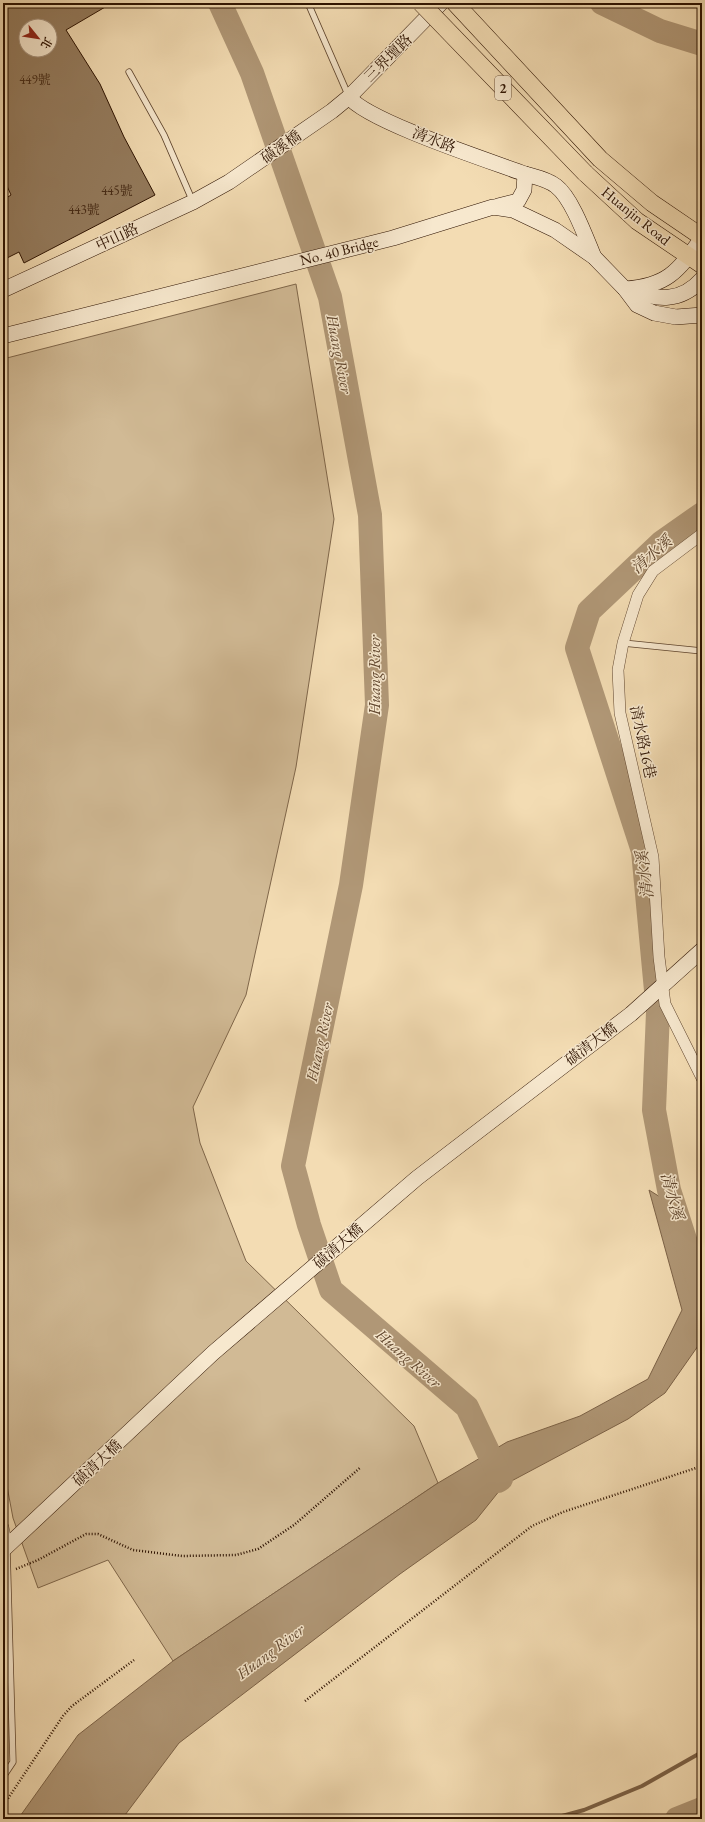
<svg xmlns="http://www.w3.org/2000/svg" width="705" height="1822" font-family="'EB Garamond','Noto Serif TC',serif">
<style>
.green{fill:#d1ba95;stroke:#7f664a}
.water{fill:#b09776;stroke:#7c6247}
.lines{fill:none;stroke-linecap:round;stroke-linejoin:round}
.stream{stroke:#7c6247;stroke-width:4}
.river{stroke:#b09776;stroke-width:24}
.building{fill:#947b5d;stroke:#2d1200;fill-rule:evenodd}
.lane-casing{stroke:#5e442d;stroke-width:7}
.street-casing{stroke:#5e442d;stroke-width:12}
.secondary-casing{stroke:#2d1200;stroke-width:16}
.primary-casing{stroke:#2d1200;stroke-width:18}
.path{stroke:#2d1200;stroke-width:2.5;stroke-dasharray:1 2;stroke-linecap:butt}
.lane{stroke:#f7e8ce;stroke-width:5.5}
.street{stroke:#f7e8ce;stroke-width:11}
.secondary{stroke:#f7e8ce;stroke-width:15}
.primary{stroke:#f3dcb3;stroke-width:17}
.primary-bridge-casing{stroke:#2d1200;stroke-width:18;stroke-linecap:butt}
.primary-bridge{stroke:#f3dcb3;stroke-width:17}
.labels{text-anchor:middle;stroke-width:3;stroke-linejoin:round;paint-order:stroke}
.number-label{font-size:13px;fill:#472c17}
.shield{fill:#f7e8ce;stroke:#6a523e;stroke-width:1}
.shield-label{font-size:14px;font-weight:bold;fill:#2d1200}
.street-label{font-size:15px;fill:#2d1200;stroke:#f7e8ce}
.water-label{font-size:16px;font-style:italic;fill:#61472f;stroke:#f7e8ce}
</style>
<rect width="100%" height="100%" fill="#f3dcb3"/>
<filter id="stains"><feTurbulence type="fractalNoise" baseFrequency=".005" numOctaves="4"/><feColorMatrix values="0 0 0 0 .2 0 0 0 0 .09 0 0 0 0 .02 0 0 0 .5 -.17"/></filter>
<radialGradient id="worn" r=".72"><stop offset=".6" stop-color="#630" stop-opacity="0"/><stop offset="1" stop-color="#630" stop-opacity=".3"/></radialGradient>
<path class="green" d="M296,284L334,519L296,767L246,995L193,1107L200,1143L246,1261L414,1426L438,1483L173,1661L108,1560L38,1588L13,1518L3,1465V359Z"/>
<path class="water" d="M649,1190L676,1207L702,1268V1324L698,1346L665,1393L628,1419L504,1485L476,1520L400,1574L179,1743L122,1819H18L78,1735L173,1661L438,1483L507,1442L580,1416L648,1379L682,1310Z"/>
<g class="lines">
<path class="stream" d="M551,1819L584,1810L642,1786L702,1752"/>
<g class="river">
<path d="M220,3L252,73L330,297L370,515L377,705L351,885L293,1166L309,1225L331,1290L467,1407L501,1479L498,1481"/>
<path d="M602,3L660,31L702,44"/>
<path d="M702,514L662,542L589,611L577,648L643,851L658,1012L654,1110L669,1190L702,1292"/>
<path d="M677,1819L702,1809"/>
</g>
</g>
<path class="building" d="M3,3H112L66,30L100,84L124,137L155,195L24,263L19,252L3,260V200L11,195L3,177ZM26,26H50V50H26Z"/>
<g class="lines">
<g class="lane-casing">
<g id="lane">
<path d="M308,3L349,97"/>
<path d="M129,72L164,135L193,202"/>
<path d="M623,643L702,651"/>
<path d="M3,1777L13,1762L7,1549"/>
<path d="M695,1819L702,1818"/>
</g>
</g>
<g class="street-casing">
<g id="street">
<path d="M702,534L653,571L638,595L623,643L618,670L620,713L653,857L659,957L665,1004L702,1078"/>
<path d="M3,1527L7,1547"/>
</g>
</g>
<g class="secondary-casing">
<g id="secondary">
<path d="M349,97C367,121 490,161 525,174L524,190L518,201L498,206"/>
<path d="M525,174C535,177 547,179 556,186C572,198 586,238 594,257"/>
<path d="M625,289C668,286 678,271 702,238"/>
<path d="M3,290L193,202L229,182L332,111L349,97L441,3"/>
<path d="M630,290C657,300 681,303 702,279"/>
<path d="M3,336L393,238L493,207L513,210L555,230L594,257L625,289L637,305L654,313L676,317L702,315"/>
<path d="M3,1550L213,1353L417,1178L631,1014L702,950"/>
</g>
</g>
<g class="primary-casing">
<g id="primary">
<path d="M455,3L600,159L652,203L702,237"/>
<path d="M585,173L637,221L702,265"/>
</g>
</g>
<g class="path">
<path d="M16,1569L38,1560L86,1534H98L133,1550L182,1556L236,1555L258,1549L294,1525L361,1467"/>
<path d="M305,1701L532,1526L563,1512L702,1466"/>
<path d="M3,1806L63,1716L72,1706L134,1660"/>
</g>
<use href="#lane" class="lane"/>
<use href="#street" class="street"/>
<use href="#secondary" class="secondary"/>
<use href="#primary" class="primary"/>
<g class="primary-bridge-casing">
<path id="primary-bridge" d="M421,3L585,173"/>
</g>
<use href="#primary-bridge" class="primary-bridge"/>
</g>
<g class="labels">
<g class="number-label">
<text x="35" y="84">449號</text>
<text x="117" y="195">445號</text>
<text x="84" y="214">443號</text>
</g>
<rect class="shield" x="495" y="76" width="16" height="24" rx="3"/>
<g class="shield-label">
<text x="503" y="93">2</text>
</g>
<g class="street-label">
<text transform="translate(388 58) rotate(-45)" y="5">三界壇路</text>
<text transform="translate(434 140) rotate(21)" y="5">清水路</text>
<text transform="translate(281 147) rotate(-35)" y="5">磺溪橋</text>
<text transform="translate(636 216) rotate(39)" y="5">Huanjin Road</text>
<text transform="translate(117 237) rotate(-25)" y="5">中山路</text>
<text transform="translate(339 251) rotate(-14)" y="5">No. 40 Bridge</text>
<text transform="translate(643 742) rotate(78)" y="5">清水路16巷</text>
<text transform="translate(591 1044) rotate(-37)" y="5">磺清大橋</text>
<text transform="translate(338 1246) rotate(-41)" y="5">磺清大橋</text>
<text transform="translate(97 1463) rotate(-43)" y="5">磺清大橋</text>
</g>
<g class="water-label">
<text transform="translate(340 354) rotate(79)" y="6">Huang River</text>
<text transform="translate(651 554) rotate(-41)" y="6">清水溪</text>
<text transform="translate(374 675) rotate(-90)" y="6">Huang River</text>
<text transform="translate(644 875) rotate(-97)" y="6">清水溪</text>
<text transform="translate(319 1042) rotate(-78)" y="6">Huang River</text>
<text transform="translate(673 1196) rotate(75)" y="6">清水溪</text>
<text transform="translate(409 1358) rotate(41)" y="6">Huang River</text>
<text transform="translate(270 1651) rotate(-37)" y="6">Huang River</text>
</g>
</g>
<rect width="705" height="1822" fill="none" stroke="#f3dcb3" stroke-width="16"/>
<rect x="4" y="4" width="697" height="1814" fill="none" stroke="#2d1200" stroke-width="2"/>
<rect x="8" y="8" width="689" height="1806" fill="none" stroke="#2d1200"/>
<g transform="translate(38 38) rotate(120)"><circle r="19" fill="#f7e8ce" stroke="#a6927c"/>
<path d="M0-3L7 15L0 10L-7 15Z" fill="#8f2418"/>
<text y="-6" font-size="11" font-weight="bold" text-anchor="middle" fill="#2d1200">北</text>
</g>
<rect width="100%" height="100%" filter="url(#stains)"/>
<rect width="100%" height="100%" fill="url(#worn)"/>
</svg>
